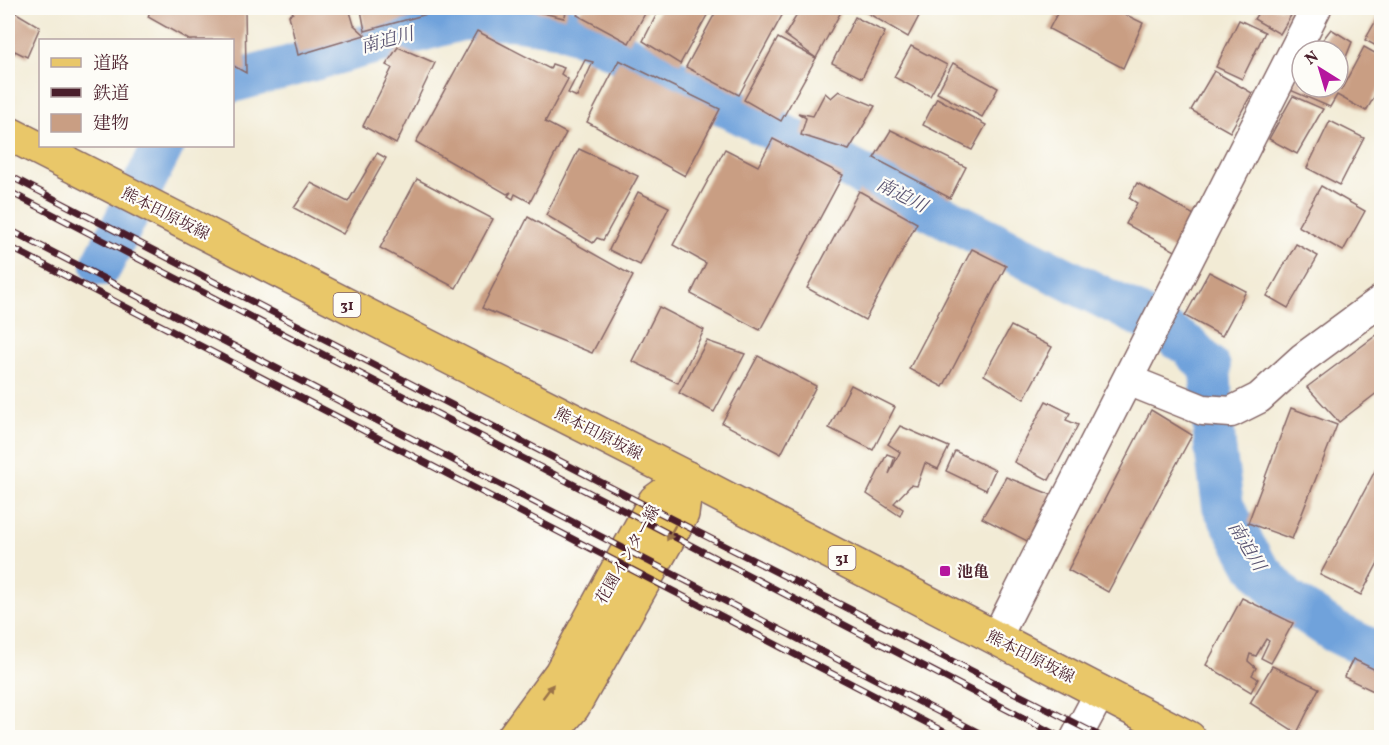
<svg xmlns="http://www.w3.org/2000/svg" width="1389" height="745" font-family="Vollkorn,'Noto Serif JP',serif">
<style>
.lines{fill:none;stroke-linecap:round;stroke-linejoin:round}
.river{stroke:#70a2db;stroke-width:42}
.building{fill:#c99e83}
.minor-casing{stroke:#856666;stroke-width:33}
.major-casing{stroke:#856666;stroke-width:36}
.minor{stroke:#fff;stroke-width:30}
.major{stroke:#e9c769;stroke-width:33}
.rail-casing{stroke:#4a1f2b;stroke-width:7}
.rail{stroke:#fdfcf7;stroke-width:4.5;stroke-dasharray:14;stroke-linecap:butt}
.oneway{fill:#9a734a}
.poi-dot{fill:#b5179e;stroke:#fdfcf7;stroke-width:2}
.labels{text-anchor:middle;stroke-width:4.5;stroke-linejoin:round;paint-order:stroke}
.shield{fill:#fdfcf7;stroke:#806168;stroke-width:1.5}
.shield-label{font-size:15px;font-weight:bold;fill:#4a1f2b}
.street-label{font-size:16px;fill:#4a1f2b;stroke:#fdfcf7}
.poi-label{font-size:16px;font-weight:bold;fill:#4a1f2b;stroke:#fdfcf7;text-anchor:start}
.water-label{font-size:18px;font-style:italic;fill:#595371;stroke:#fdfcf7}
</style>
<rect width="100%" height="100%" fill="#fdfcf7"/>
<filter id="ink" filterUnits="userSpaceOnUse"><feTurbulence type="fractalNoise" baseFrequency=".0167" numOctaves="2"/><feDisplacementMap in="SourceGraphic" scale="12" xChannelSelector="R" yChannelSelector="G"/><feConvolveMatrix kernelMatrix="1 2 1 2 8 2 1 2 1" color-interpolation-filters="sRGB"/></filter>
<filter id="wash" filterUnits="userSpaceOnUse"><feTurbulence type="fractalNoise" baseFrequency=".008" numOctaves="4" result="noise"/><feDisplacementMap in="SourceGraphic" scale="24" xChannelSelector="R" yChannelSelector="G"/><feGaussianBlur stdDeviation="1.35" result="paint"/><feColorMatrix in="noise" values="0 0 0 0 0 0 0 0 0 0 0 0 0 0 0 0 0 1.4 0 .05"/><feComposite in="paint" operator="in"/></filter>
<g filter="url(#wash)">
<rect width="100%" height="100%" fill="#f2ebd5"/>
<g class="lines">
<g class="river">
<path d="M232,82L461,20L511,19L561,26L598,41L1142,317L1189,346L1210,368L1215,447L1223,506L1254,563L1286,599L1335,632L1382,655"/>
<path d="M102,265L163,146"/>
</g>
</g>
<g id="blocks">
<g class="building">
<path d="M8,8L40,27L27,57L15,51L8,68Z"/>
<path d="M151,8H245L246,73L232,65V40H189L148,17Z"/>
<path d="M291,8L300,10L349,8L354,25L365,35L298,55L289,15L293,13Z"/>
<path d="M364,8H449L365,31L361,10Z"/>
<path d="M522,8H568L564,18Z"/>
<path d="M582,8H648L629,43L577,15Z"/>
<path d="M660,8H711L680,64L643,41Z"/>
<path d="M718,8H786L739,95L686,67Z"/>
<path d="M801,8H843L816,58L785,35Z"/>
<path d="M859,8H902L919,16L908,37Z"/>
<path d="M1060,8H1112L1143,23L1123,68L1049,29Z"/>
<path d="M1261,8H1286L1293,12L1280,34L1254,19Z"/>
<path d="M1382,10V49L1365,40Z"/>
<path d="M855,17L885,32L862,78L832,63Z"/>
<path d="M1239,20L1265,32L1242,79L1216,67Z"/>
<path d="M1331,29L1352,42L1342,67L1338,65V51H1310L1314,44L1318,46Z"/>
<path d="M477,31L550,69L552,64L564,68L561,74L568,79L545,122L566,133L530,202L515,194L513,199L508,196L511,192L507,194L416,142Z"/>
<path d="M778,38L816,58L781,121L744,100Z"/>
<path d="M911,46L947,65L930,96L894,77Z"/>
<path d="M398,47L435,63L396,144L363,126L392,68L386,65Z"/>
<path d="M1364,47L1382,57V83L1366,111L1337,95L1330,107L1290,90L1299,73L1302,74V87H1334L1341,90Z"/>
<path d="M585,60L593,62L577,97L568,93Z"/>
<path d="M619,60L720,109L685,176L587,122Z"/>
<path d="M953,63L998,88L982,117L937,93Z"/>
<path d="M1214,71L1252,93L1230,132L1191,110Z"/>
<path d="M839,91L875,106L849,150L801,135L806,118L798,113L813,116L825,93L831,98Z"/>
<path d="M1293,96L1323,109L1297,154L1269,139Z"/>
<path d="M937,98L986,125L972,150L923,125Z"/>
<path d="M1330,121L1364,138L1340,185L1307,168Z"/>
<path d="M891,130L966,167L950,198L874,158Z"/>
<path d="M773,139L843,175L760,330L691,294L706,263L673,245L725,149L758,166Z"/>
<path d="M579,149L638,176L603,240L597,238L593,243L546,215Z"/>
<path d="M377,153L386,158L343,234L294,208L311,183L348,202Z"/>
<path d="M417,179L493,219L456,288L380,248Z"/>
<path d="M1137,183L1196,216L1177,252L1126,224L1137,203L1129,198Z"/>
<path d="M1321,186L1365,211L1343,251L1298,226Z"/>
<path d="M859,191L917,223L865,320L807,288Z"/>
<path d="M638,192L669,207L640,265L609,250Z"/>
<path d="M528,217L633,276L592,353L482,308Z"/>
<path d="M1296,244L1318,256L1288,308L1267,296Z"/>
<path d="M972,249L1006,266L943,387L909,369Z"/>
<path d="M1209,272L1246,291L1222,336L1185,316Z"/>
<path d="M659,307L704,330L678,383L632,361Z"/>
<path d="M1011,326L1052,347L1024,399L984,375Z"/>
<path d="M1382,331V389L1339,422L1307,387Z"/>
<path d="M707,341L745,354L714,412L679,393Z"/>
<path d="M758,356L816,386L781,454L722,423Z"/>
<path d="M851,385L895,407L873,450L829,428Z"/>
<path d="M1046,401L1070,413L1066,420L1078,425L1049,480L1014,462Z"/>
<path d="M1291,408L1337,425L1292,539L1248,523Z"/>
<path d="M1151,410L1192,435L1108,592L1068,570Z"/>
<path d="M900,426L949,447L938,469L925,463L917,486L911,485L894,503L903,509L900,516L867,494L887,454L895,457L889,474L900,452L888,444Z"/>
<path d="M955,451L995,470L986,490L946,471Z"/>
<path d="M1376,469L1382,473V555L1361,595L1320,575Z"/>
<path d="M1006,477L1062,499L1039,547L982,518Z"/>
<path d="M1242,598L1293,623L1271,663L1261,658L1269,641L1266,639L1256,656L1250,654L1248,661L1256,668L1252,675L1258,679L1251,692L1206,665Z"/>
<path d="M1353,659L1382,673V695L1344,677Z"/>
<path d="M1272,666L1319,688L1297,733L1250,703Z"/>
</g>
</g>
</g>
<g filter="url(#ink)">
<use href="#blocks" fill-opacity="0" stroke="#856666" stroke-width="1.5"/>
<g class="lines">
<g class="minor-casing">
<g id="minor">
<path d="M1128,380L1203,410L1231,412L1259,398L1303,358L1382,300"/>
<path d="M996,638L1316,8"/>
<path d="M1076,738L1101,691"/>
</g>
</g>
<g class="major-casing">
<g id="major">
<path d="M8,133L687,478L1189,738"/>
<path d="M513,738L561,673L655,501L687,478"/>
<path d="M547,738L573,707L682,514L687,478"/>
</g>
</g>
<use href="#minor" class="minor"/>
<use href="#major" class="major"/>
<g class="rail-casing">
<g id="rail">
<path d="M8,175L670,518L1104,738"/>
<path d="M8,191L1062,738"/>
<path d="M8,229L989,738"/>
<path d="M8,246L956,738"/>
</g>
</g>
<use href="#rail" class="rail"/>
</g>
<defs><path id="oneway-solid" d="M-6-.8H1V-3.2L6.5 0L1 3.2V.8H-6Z" transform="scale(1.5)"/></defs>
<g class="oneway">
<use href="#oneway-solid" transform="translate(671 533) rotate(119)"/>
<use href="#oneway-solid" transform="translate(548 691) rotate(-53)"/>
</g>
</g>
<rect class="poi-dot" x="939" y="565" width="12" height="12" rx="3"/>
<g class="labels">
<g class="shield">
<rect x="333.5" y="293" width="27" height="24" rx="4.5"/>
<rect x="828.5" y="546" width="27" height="24" rx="4.5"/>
</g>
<g class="shield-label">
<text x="347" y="310">31</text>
<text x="842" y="563">31</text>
</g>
<g class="street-label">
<text transform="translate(166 213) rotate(27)" y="6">熊本田原坂線</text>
<text transform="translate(599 433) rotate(27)" y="6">熊本田原坂線</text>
<text transform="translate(627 554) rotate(-60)" y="6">花園インター線</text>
<text transform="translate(1031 656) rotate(27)" y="6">熊本田原坂線</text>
</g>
<g class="poi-label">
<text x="957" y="577">池亀</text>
</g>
<g class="water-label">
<text transform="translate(387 40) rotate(-15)" y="6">南迫川</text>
<text transform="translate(902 195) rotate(27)" y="6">南迫川</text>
<text transform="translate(1247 546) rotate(59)" y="6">南迫川</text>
</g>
</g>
<rect width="1389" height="745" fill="none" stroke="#fdfcf7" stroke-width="30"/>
<rect x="39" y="39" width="195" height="108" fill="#fdfcf7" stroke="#b5a4a5" stroke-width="1.5"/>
<rect x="51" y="58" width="30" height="9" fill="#e9c769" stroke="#b5a4a5" stroke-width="1.5"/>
<text x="93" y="69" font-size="18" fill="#4a1f2b">道路</text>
<rect x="51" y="88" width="30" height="9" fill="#4a1f2b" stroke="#b5a4a5" stroke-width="1.5"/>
<text x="93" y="99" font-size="18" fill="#4a1f2b">鉄道</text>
<rect x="51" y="114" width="30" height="18" fill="#c99e83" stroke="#b5a4a5" stroke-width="1.5"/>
<text x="93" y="129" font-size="18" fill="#4a1f2b">建物</text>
<g transform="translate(1320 69) rotate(323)"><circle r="28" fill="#fdfcf7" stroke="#b5a4a5" stroke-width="1.5"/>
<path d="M0-4.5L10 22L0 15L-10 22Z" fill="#b5179e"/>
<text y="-9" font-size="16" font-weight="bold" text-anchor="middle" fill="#4a1f2b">N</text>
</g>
</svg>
